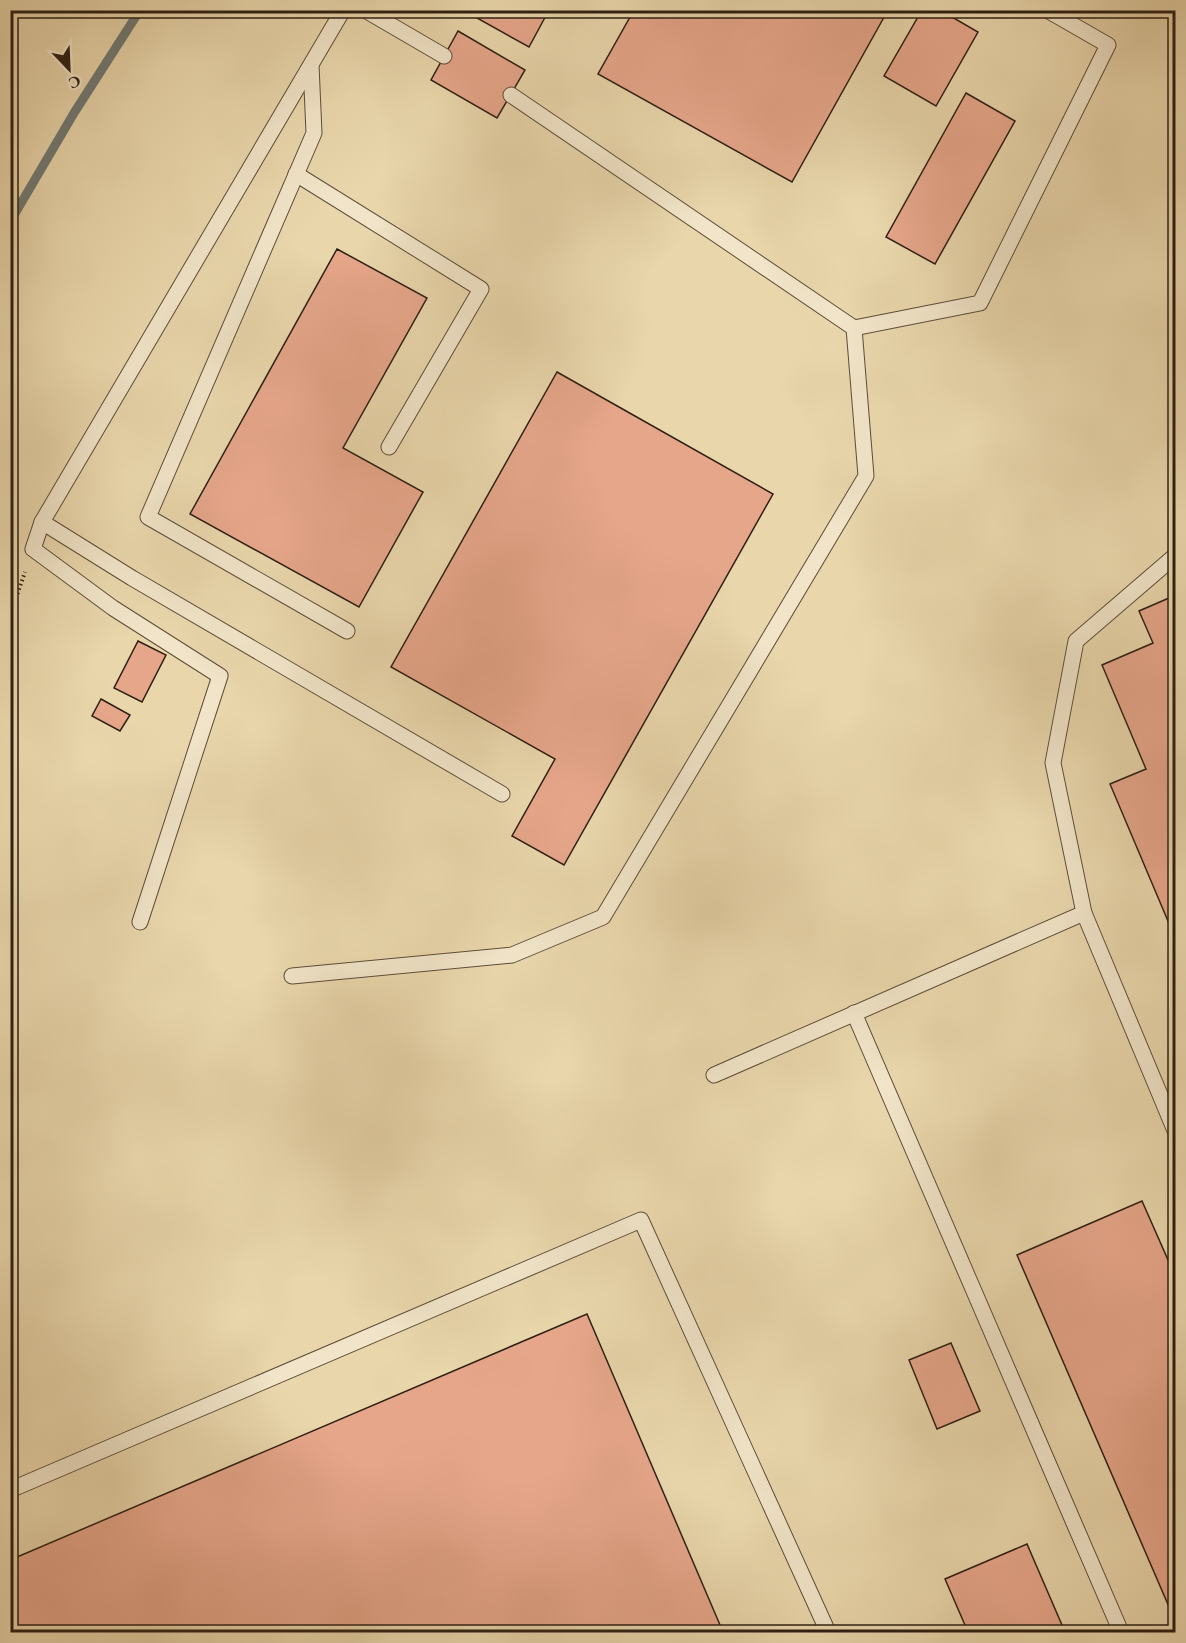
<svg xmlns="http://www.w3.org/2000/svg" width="1186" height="1643" font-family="'EB Garamond',serif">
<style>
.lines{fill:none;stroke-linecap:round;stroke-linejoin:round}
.stream{stroke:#717a75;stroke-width:9}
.building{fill:#e6a68a;stroke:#2e1f13;stroke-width:1.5}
.service-casing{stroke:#5d4d39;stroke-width:17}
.path{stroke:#2e1f13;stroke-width:4;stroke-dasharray:1.5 3;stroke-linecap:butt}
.service{stroke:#f1e4c8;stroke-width:15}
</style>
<rect width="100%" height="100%" fill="#e9d6ab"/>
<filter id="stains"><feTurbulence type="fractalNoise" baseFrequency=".00333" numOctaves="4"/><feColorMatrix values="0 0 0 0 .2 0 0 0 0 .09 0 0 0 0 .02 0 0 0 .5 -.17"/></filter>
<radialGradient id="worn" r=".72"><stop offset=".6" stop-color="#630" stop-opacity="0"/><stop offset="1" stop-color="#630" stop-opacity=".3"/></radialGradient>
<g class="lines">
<path class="stream" d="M10,222L74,113L140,10"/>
</g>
<g class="building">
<path d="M470,10H549L529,47L468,13Z"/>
<path d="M634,10H888L792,182L598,74Z"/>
<path d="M922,10H940L978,32L936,106L884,76Z"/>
<path d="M458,31L525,70L497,118L431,80Z"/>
<path d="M966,93L1015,121L935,264L886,237Z"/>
<path d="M337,249L427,298L343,448L423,492L359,607L190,514Z"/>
<path d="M557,372L773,494L564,865L512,836L555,759L391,667Z"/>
<path d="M1176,595V940L1110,784L1146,769L1102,665L1153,643L1139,611Z"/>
<path d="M138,641L166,655L142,702L114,688Z"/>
<path d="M101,699L130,715L120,731L92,716Z"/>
<path d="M1142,1201L1176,1278V1623L1017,1255Z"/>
<path d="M587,1314L723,1632H10V1560Z"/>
<path d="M951,1343L980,1411L937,1429L909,1360Z"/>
<path d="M1027,1544L1065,1632H968L945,1579Z"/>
</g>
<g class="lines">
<g class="service-casing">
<g id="service">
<path d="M365,10L444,56"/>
<path d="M311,65L314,133L148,517L347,631"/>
<path d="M296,174L481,289L389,447"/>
<path d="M854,328L980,303L1108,45L1047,10"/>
<path d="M42,522L132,578L502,794"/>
<path d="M1176,555L1076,641L1053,763L1084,913L1176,1133"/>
<path d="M140,922L220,676L113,608L33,549L42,522L343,10"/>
<path d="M292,976L512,955L603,917L866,476L854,328L511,95"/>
<path d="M854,1013L1121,1632"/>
<path d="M714,1075L1084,913"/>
<path d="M10,1490L641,1220L828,1632"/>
</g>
</g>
<path class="path" d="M10,615L25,572"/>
<use href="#service" class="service"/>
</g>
<rect width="1186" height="1643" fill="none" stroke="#e9d6ab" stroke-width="36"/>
<rect x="12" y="12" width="1162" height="1619" fill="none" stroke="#2e1f13" stroke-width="3"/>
<rect x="18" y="18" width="1150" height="1607" fill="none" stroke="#2e1f13" stroke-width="1.5"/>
<g transform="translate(69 69) rotate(157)" stroke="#f1e4c8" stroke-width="4.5" paint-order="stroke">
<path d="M0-4.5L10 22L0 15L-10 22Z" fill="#2e1f13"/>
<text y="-9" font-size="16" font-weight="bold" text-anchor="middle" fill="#2e1f13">С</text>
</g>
<rect width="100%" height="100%" filter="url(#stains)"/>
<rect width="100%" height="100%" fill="url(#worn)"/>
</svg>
